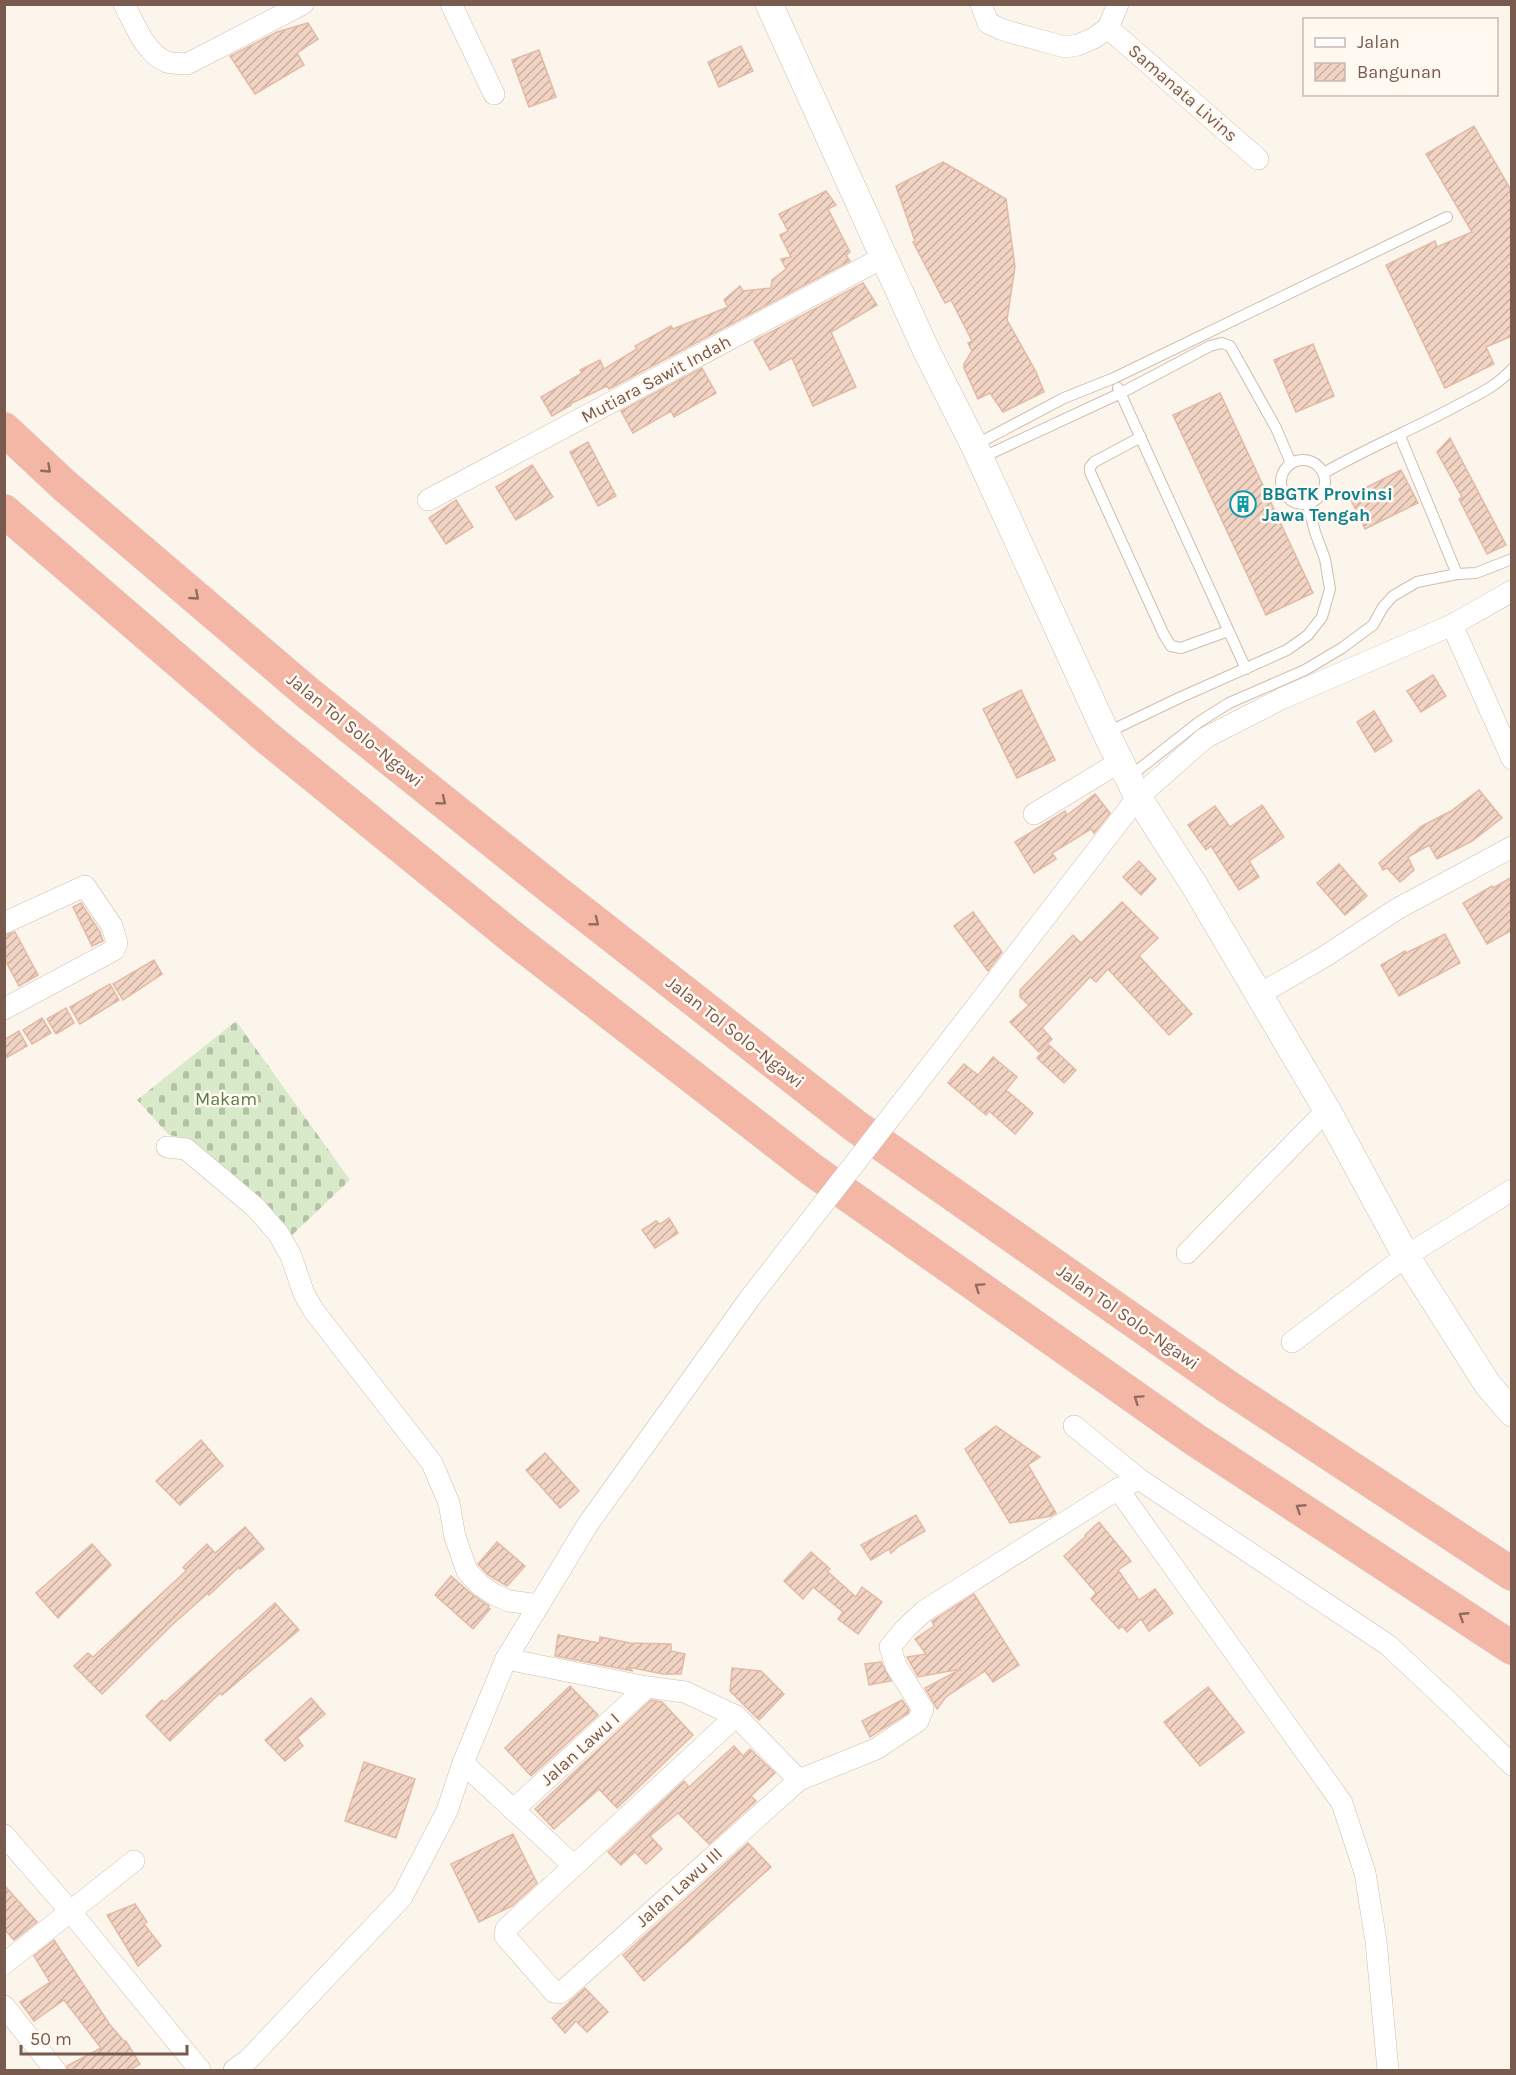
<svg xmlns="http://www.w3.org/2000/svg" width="1516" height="2075" font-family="Karla,sans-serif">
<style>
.cemetery{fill:url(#cemetery-stones)}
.building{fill:url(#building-hatch);stroke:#e3baa5;stroke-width:1.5}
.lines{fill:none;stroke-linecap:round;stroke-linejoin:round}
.service-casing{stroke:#cfbdb0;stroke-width:12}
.minor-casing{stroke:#cfbdb0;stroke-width:22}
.tertiary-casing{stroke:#cfbdb0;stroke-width:28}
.motorway-casing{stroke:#d9d1cd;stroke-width:34}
.service{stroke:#fff;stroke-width:10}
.minor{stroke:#fff;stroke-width:21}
.tertiary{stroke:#fff;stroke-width:27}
.motorway{stroke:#f4b6a5;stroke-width:33}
.minor-bridge-casing{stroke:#cfbdb0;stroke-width:22;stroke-linecap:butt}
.minor-bridge{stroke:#fff;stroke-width:21}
.oneway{stroke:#916d5f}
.labels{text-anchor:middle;stroke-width:5;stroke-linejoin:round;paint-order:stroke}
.street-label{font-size:18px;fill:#785b4e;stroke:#fff9f2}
.culture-label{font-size:18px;font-weight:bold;fill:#0d838f;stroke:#fff9f2;text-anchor:start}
.park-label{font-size:18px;fill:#597d46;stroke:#fff9f2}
</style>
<defs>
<pattern id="cemetery-stones" width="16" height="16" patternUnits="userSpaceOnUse" patternTransform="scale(1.5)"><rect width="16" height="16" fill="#d8eac9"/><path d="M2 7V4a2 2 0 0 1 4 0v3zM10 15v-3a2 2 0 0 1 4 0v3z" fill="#b4c1a5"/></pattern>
<pattern id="building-hatch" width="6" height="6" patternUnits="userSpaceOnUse" patternTransform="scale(1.5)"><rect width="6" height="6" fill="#f1d4c4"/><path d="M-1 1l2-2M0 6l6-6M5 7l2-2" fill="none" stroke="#c8afa1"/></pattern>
</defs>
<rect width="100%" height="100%" fill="#fcf5ec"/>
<path class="cemetery" d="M236,1021L350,1180L289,1238L189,1139L169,1135L137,1100Z"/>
<g class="building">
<path d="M308,23L318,39L297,53L304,65L255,94L230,56L277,32Z"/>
<path d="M741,46L753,71L719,87L708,62Z"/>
<path d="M539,50L556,97L529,107L512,60Z"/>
<path d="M1474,126L1512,192V336L1486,347L1494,364L1445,388L1386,265L1435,241L1437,247L1472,232L1426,154Z"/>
<path d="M943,162L1006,199L1015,267L1007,320L1036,372L1044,392L1003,412L990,393L978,399L964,368V364L972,351L968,343L972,341L951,300L945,303L913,242L915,241L896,186Z"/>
<path d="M826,191L836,205L828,209L850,252L846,255L850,261L609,389L607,386L570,404L571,405L552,416L541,397L582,373L580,370L600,360L604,369L637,349L635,346L671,326L673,329L728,307L724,300L740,286L743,291L771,288L772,280L786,269L781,259L791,257L780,235L788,231L779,214Z"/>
<path d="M863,283L877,305L831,332L856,387L813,406L792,358L770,370L754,341Z"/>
<path d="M1313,344L1334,396L1296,412L1274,360Z"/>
<path d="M702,368L716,393L674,417L671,411L633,433L621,411Z"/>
<path d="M1220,393L1313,593L1266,615L1173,415Z"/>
<path d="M1450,438L1506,545L1487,554L1459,499L1462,497L1437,452Z"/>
<path d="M588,442L616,496L598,506L570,452Z"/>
<path d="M532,465L553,497L516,520L496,487Z"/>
<path d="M1401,470L1418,503L1365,529L1349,496Z"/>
<path d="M456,500L473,527L446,544L429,518Z"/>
<path d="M1433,675L1446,696L1421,712L1407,691Z"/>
<path d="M1021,690L1055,760L1017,778L983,709Z"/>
<path d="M1374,711L1392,741L1375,752L1357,722Z"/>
<path d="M1479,790L1502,818L1472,841L1437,859L1429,845L1408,857L1414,870L1400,882L1387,868L1383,870L1379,863L1422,826L1451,811Z"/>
<path d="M1095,794L1110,813L1095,832L1094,833L1091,829L1052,853L1056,859L1034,873L1015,842L1065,811L1067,815Z"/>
<path d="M1262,805L1284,837L1249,861L1259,877L1239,890L1211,846L1206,850L1188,825L1215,806L1230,827Z"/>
<path d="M1139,861L1156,879L1141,895L1123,877Z"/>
<path d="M1339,864L1367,896L1345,915L1317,883Z"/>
<path d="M1512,877V930L1487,944L1463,903L1492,886L1493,888Z"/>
<path d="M1122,902L1158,938L1139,956L1192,1014L1169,1035L1108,969L1096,982L1090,977L1042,1028L1052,1039L1039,1052L1010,1022L1029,1005L1020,997V990L1073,935L1081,943Z"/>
<path d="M81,903L100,932L103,941L92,946L73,907Z"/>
<path d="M973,912L1002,952L988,971L954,926Z"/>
<path d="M15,932L38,975L19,986L4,958V935Z"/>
<path d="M1445,934L1460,963L1399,996L1381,965L1405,951L1406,953Z"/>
<path d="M154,960L162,974L123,1000L113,984Z"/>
<path d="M110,984L119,1000L80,1024L70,1007Z"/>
<path d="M66,1008L74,1023L56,1034L47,1019Z"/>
<path d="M42,1018L51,1033L32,1044L23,1030Z"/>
<path d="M19,1031L27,1046L4,1059V1040Z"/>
<path d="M1049,1045L1076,1070L1064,1083L1037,1058Z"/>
<path d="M993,1057L1017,1077L1006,1090L1033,1113L1015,1134L989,1111L986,1115L948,1083L964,1064L978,1075Z"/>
<path d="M669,1218L678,1233L655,1248L642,1230L656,1221L660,1224Z"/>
<path d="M996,1426L1040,1457L1028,1465L1056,1513L1051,1516L1010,1523L965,1449Z"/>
<path d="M201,1440L223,1466L180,1505L156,1481Z"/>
<path d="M545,1453L579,1491L560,1508L526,1470Z"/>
<path d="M916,1515L925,1531L899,1546L891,1553L889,1549L871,1560L861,1545Z"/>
<path d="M1099,1522L1131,1561L1118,1570L1139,1600L1155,1589L1173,1613L1149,1631L1141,1619L1127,1632L1122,1626L1119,1629L1091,1599L1096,1593L1064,1556L1086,1536L1085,1535Z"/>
<path d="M245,1527L264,1549L240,1569L239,1567L209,1595L208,1593L172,1625L102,1694L74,1666L88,1653L93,1657L186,1571L183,1567L207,1544L215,1553Z"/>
<path d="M497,1542L525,1566L507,1586L488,1575L478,1564Z"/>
<path d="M92,1544L111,1565L58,1618L36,1593Z"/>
<path d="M811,1552L830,1569L827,1571L856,1597L862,1587L882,1602L858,1634L838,1619L843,1612L813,1587L803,1599L784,1581Z"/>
<path d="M451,1576L473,1595L489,1606L488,1608L490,1609L473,1629L435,1595Z"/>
<path d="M974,1594L1019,1665L993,1682L985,1671L946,1697L937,1709L925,1688L961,1669L918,1677L907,1657L926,1654L915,1639L934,1626L932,1621Z"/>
<path d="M275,1603L299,1630L222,1695L220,1693L170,1741L146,1716L162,1700L165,1702Z"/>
<path d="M558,1635L599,1643L600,1637L630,1643L671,1644V1651L685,1654L681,1674H663L628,1667L633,1671L555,1656Z"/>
<path d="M881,1662L891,1681L869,1685L865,1664Z"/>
<path d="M732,1668L761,1671L784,1694L759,1720L730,1691Z"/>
<path d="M570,1686L598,1715L531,1776L505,1748Z"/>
<path d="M1208,1687L1244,1732L1200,1766L1164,1722Z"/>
<path d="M311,1698L325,1714L297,1738L303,1746L285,1761L265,1740Z"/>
<path d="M651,1700L662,1702L693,1735L617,1808L599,1789L554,1829L535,1809Z"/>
<path d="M902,1700L909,1710L908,1713L870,1737L862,1721Z"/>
<path d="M734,1746L743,1756L750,1749L775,1773L751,1796L756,1801L709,1844L678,1813L650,1836L662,1849L646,1864L635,1852L621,1865L608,1852L684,1781L689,1787Z"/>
<path d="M364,1762L415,1779L396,1838L345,1821Z"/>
<path d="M513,1834L537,1883L512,1906L479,1922L451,1864Z"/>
<path d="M748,1843L771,1867L644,1981L623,1955Z"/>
<path d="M4,1885L37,1922L14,1940L4,1929Z"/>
<path d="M135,1904L147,1922L144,1924L161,1946L138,1966L107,1915Z"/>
<path d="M54,1940L110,2025L125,2042L126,2041L140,2064L130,2070H67V2066L101,2048L64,2000L34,2021L20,2002L50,1982L34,1956Z"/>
<path d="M585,1988L608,2012L587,2032L576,2021L565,2033L552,2018Z"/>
</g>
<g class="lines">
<g class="service-casing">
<g id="service">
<path d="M1118,388L1246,669"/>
<path d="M1400,436L1457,574"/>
<path d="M1141,437L1094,462L1090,467V472L1164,635L1171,646L1181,648L1228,631"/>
<path d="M975,445L1064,398L1114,378L1447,217"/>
<path d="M981,458L1121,393L1210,346L1222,343L1230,346L1276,428L1291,463"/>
<circle cx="1303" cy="482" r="22"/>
<path d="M1324,473C1367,448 1414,429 1458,405C1477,395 1497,386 1512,369"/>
<path d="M1106,733L1179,698L1287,650L1308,635L1322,617L1330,589L1325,559L1315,532L1308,505"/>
<path d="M1129,777L1199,722L1229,703L1305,670L1342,648L1373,625L1383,607L1393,596L1417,582L1457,574L1476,573L1512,559"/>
</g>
</g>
<g class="minor-casing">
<g id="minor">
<path d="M124,4C134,23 146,55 167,62C173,64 180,63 187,64L303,4"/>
<path d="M451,4L494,94"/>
<path d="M981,4L988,23L1003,30L1065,47L1078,45L1094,38L1108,28L1258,159"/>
<path d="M1108,28L1118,4"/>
<path d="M428,500L884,257"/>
<path d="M1452,625L1512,759"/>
<path d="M1034,814L1121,761"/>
<path d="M4,923L85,886L112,926L117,943L114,950L4,1009"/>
<path d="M1258,995L1324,957L1397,909L1512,847"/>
<path d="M911,1091L1138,797L1205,738L1281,699L1452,625L1512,591"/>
<path d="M167,1147L186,1149L255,1207L278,1233L291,1256L304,1294L314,1311L432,1463L449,1503L455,1537L467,1571L480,1585L495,1595L509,1601L539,1605"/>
<path d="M1187,1253L1327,1110"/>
<path d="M1292,1342L1406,1256L1512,1190"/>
<path d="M1074,1426L1139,1479"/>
<path d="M1118,1489L1342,1803L1365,1873L1376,1941L1388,2070"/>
<path d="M506,1659L647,1687L685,1692L736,1716L799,1780"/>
<path d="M736,1716L506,1929L505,1936L554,1992L559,1993L563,1991L799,1780L876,1749L918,1721L923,1709L896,1666L890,1647L905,1629L924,1611L1118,1489L1139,1479L1388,1645L1454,1707L1512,1765"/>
<path d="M463,1763L573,1865"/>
<path d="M513,1810L647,1687"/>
<path d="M4,1835L70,1911L200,2070"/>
<path d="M4,1964L134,1861"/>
<path d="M4,2006L55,2070"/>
<path d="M234,2070L248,2060L402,1897L447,1811L463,1763L506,1659L588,1524L750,1298"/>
</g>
</g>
<g class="tertiary-casing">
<path id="tertiary" d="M769,4L926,350L974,445L1106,733L1138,797L1196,888L1327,1110L1406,1256L1488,1385L1512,1413"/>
</g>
<g class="motorway-casing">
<g id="motorway">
<path d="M4,429L65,486L309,694L555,891L854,1125L1228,1387L1512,1574"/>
<path d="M4,511L270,740L517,941L811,1169L1194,1439L1512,1648"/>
</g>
</g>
<use href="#service" class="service"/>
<use href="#minor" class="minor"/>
<use href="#tertiary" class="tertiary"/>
<use href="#motorway" class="motorway"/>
<g class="minor-bridge-casing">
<path id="minor-bridge" d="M750,1298L911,1091"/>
</g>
<use href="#minor-bridge" class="minor-bridge"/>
</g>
<defs><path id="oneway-chevron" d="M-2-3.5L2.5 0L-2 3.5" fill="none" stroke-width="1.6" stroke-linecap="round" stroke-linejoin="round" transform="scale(1.5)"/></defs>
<g class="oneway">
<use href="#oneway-chevron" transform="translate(47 469) rotate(43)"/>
<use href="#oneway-chevron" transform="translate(195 596) rotate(41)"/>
<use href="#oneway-chevron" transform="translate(442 801) rotate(39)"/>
<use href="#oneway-chevron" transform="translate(595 922) rotate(38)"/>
<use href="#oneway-chevron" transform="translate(979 1287) rotate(-145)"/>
<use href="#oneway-chevron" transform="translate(1138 1399) rotate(-145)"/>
<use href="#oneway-chevron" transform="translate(1300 1508) rotate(-147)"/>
<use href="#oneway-chevron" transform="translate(1463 1616) rotate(-147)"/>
</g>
<defs>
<g id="building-ring" transform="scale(1.35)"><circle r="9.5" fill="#fff9f2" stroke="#0f9aa8" stroke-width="1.5"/><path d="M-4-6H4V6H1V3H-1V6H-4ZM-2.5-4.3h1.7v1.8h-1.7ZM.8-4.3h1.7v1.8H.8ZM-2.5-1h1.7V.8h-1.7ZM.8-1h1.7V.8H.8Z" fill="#0f9aa8"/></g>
</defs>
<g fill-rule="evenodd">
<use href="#building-ring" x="1243" y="504"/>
</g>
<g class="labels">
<g class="street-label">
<text transform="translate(1183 93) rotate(41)" y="6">Samanata Livins</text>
<text transform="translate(656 379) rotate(-28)" y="6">Mutiara Sawit Indah</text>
<text transform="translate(355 730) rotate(39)" y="6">Jalan Tol Solo–Ngawi</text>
<text transform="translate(735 1032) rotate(38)" y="6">Jalan Tol Solo–Ngawi</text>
<text transform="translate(1128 1317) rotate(35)" y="6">Jalan Tol Solo–Ngawi</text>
<text transform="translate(580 1749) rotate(-42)" y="6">Jalan Lawu I</text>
<text transform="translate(679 1887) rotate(-42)" y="6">Jalan Lawu III</text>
</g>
<g class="culture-label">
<text x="1262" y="500">BBGTK Provinsi<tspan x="1262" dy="21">Jawa Tengah</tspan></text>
</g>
<g class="park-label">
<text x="226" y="1105">Makam</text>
</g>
</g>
<rect width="1516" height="2075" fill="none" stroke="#785b4e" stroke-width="12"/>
<rect x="1303" y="18" width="195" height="78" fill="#fff9f2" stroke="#c9bab0" stroke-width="1.5"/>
<rect x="1315" y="38" width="30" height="9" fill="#ffffff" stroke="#c9bab0" stroke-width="1.5"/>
<text x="1357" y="48" font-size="18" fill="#785b4e">Jalan</text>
<rect x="1315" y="63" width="30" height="18" fill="url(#building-hatch)" stroke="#c9bab0" stroke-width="1.5"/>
<text x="1357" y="78" font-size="18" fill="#785b4e">Bangunan</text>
<path d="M21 2045v9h166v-9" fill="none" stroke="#785b4e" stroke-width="3"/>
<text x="30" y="2045" font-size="18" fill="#785b4e" stroke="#fff9f2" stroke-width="4.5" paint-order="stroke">50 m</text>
</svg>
